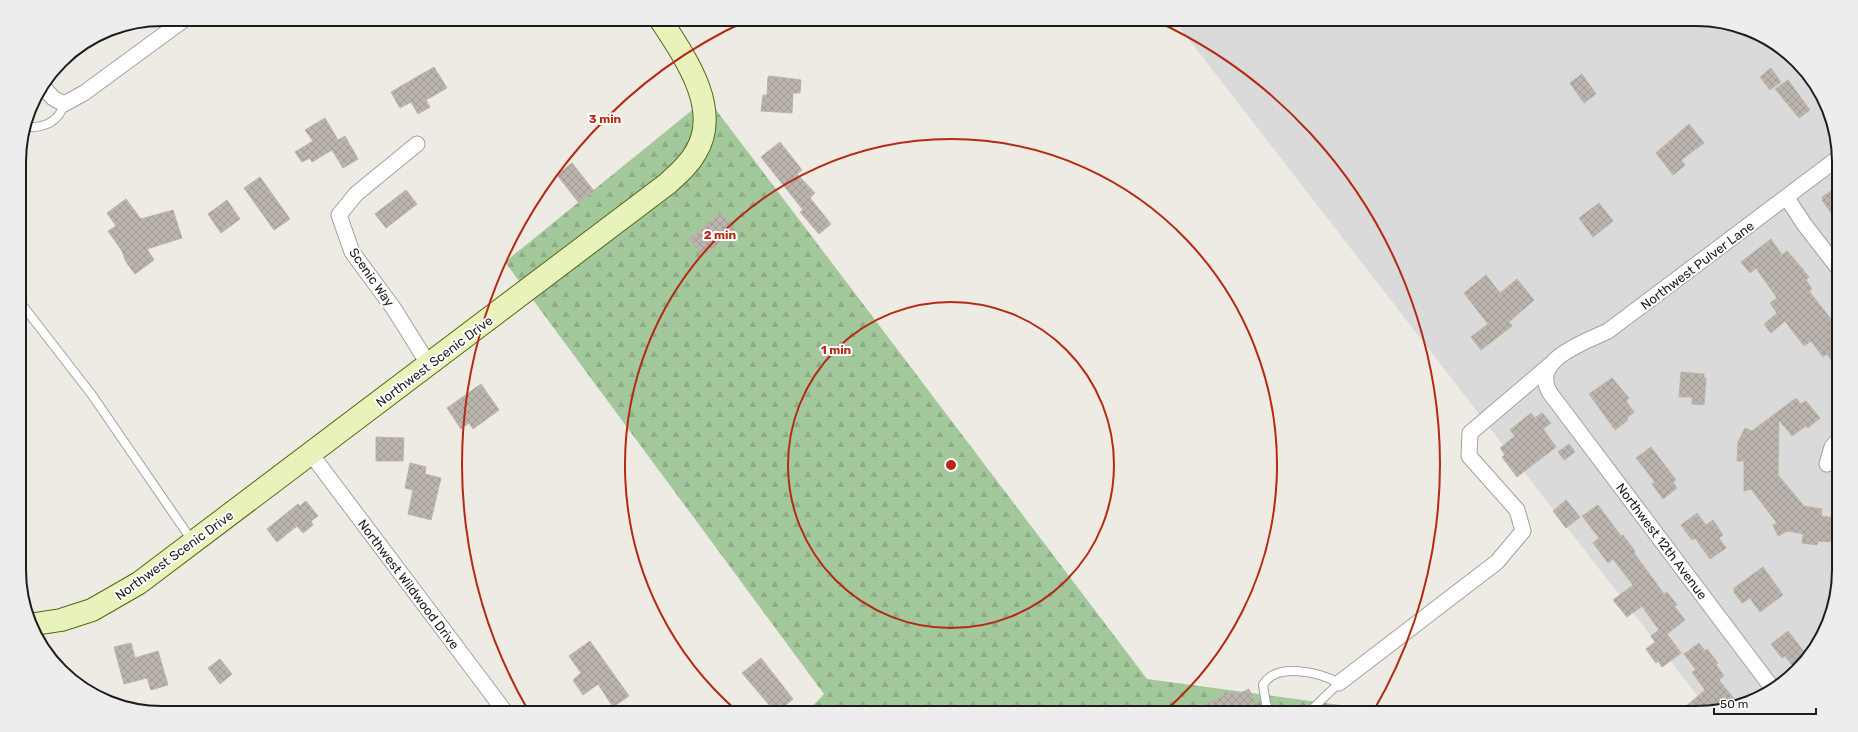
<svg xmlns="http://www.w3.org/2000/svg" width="1858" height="732" font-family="Rubik,sans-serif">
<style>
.residential{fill:#dbdada}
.forest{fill:url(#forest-firs)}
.building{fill:url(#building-cross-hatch);stroke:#bdb4a7}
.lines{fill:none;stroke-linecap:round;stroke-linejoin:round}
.lane-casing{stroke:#a1a1a1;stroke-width:10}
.street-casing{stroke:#a1a1a1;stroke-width:17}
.secondary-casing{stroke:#52680f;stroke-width:24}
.lane{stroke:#fff;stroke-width:8}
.street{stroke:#fff;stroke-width:15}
.secondary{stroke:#e8f3bc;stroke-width:22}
.ring{fill:none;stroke:#b62a13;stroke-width:2}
.labels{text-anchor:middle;stroke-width:4;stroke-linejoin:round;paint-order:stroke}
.street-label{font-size:13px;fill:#1d1d1d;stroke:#fff}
.rim{fill:none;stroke:#1d1d1d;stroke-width:2}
.centre{fill:#b62a13;stroke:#fff;stroke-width:2}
.ring-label{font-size:12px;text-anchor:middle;font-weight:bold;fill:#b62a13;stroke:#fff;stroke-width:4;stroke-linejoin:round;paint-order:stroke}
</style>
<defs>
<pattern id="forest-firs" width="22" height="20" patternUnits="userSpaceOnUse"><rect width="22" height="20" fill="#a3c89c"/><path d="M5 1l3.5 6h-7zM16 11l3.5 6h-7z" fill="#8cab86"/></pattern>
<pattern id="building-cross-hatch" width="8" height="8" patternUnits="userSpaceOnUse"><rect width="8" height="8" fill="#bab4ad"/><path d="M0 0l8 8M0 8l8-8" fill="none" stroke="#9f9a94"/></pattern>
</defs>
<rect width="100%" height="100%" fill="#edebe3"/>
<path class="residential" d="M1173,19H1696L1742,27L1804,68L1828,107L1838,143L1839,570L1831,616L1810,657L1783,684L1742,705L1710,712Z"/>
<path class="forest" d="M707,98L1147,679L1399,713H806L824,694L505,262Z"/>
<g class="building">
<path d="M434,67L447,88L426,100L430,107L418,114L411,102L400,108L391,92Z"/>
<path d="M1771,68L1781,82L1770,90L1760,77Z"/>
<path d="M1582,74L1596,94L1584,103L1570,83Z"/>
<path d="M770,76L801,80L800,93H793L792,113L761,111L763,95H767L768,77Z"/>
<path d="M1788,80L1810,110L1799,118L1775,89Z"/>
<path d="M325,118L338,140L345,136L358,159L343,168L332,150L312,162L310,158L302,162L295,152L313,141L305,130Z"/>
<path d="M1689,124L1704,143L1681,160L1685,165L1673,175L1656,153Z"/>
<path d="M780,142L802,170L797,174L815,193L810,198L831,224L819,234L800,212L803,210L761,157Z"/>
<path d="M572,163L594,191L579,203L557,175Z"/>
<path d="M260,177L290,219L274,230L244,188Z"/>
<path d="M1838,186V223L1822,200H1823L1822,197Z"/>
<path d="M406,190L417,204L386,228L375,214Z"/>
<path d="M126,199L141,219L173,210L182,238L147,249L154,260L135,274L126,262L122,251L108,231L116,226L107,213Z"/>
<path d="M227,200L240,219L221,233L208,214Z"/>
<path d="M1599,203L1613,221L1593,237L1579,218Z"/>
<path d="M721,213L735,230L703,256L689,239Z"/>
<path d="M1771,239L1782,255L1787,251L1801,267L1809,277L1806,280L1812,289L1809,291L1838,328V369L1827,354L1823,357L1811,341L1804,346L1785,321L1771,333L1764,324L1777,313L1770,303L1777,298L1756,268L1750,273L1741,262Z"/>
<path d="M1486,275L1500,293L1517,279L1534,300L1509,322L1512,326L1481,350L1471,337L1488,324L1464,293Z"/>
<path d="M1681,372L1704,374V378H1706L1704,405L1692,404V397H1679Z"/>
<path d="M1612,378L1629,398L1626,401L1634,412L1627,418L1628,420L1615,430L1589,394Z"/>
<path d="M481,384L499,410L473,429L469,423L461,429L447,408Z"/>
<path d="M1796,398L1801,404L1806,401L1820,418L1808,428L1806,426L1792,436L1779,420L1778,475L1804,506L1822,509L1821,516L1836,518L1832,542L1818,541L1817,545L1802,543L1803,534L1788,531L1778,536L1773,525L1777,523L1751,489L1744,491V461H1737L1738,442L1745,428L1752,431Z"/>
<path d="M1531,413L1535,418L1542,413L1551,423L1543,429L1556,447L1517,477L1502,457L1505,455L1500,448L1515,436L1510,430Z"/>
<path d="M376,437L404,438L403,461H376Z"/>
<path d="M1569,444L1575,452L1564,460L1558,452Z"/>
<path d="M1651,447L1676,480L1673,482L1677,488L1663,499L1652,484L1655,482L1636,458Z"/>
<path d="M410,463L426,467L425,474L441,478L431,520L408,514L413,490L405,488Z"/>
<path d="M1566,500L1580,517L1566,528L1553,511Z"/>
<path d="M306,501L318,516L311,521L313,525L303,533L297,526L277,542L267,529L298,504L300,506Z"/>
<path d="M1598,505L1621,536L1623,535L1635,551L1634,553L1664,594L1667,592L1677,605L1674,606L1685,620L1667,634L1681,653L1662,667L1658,661L1656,663L1646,649L1655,642L1651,636L1659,630L1642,606L1627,617L1613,600L1633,585L1613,559L1608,563L1593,543L1599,538L1582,516Z"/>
<path d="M1697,513L1706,525L1713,520L1723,535L1719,538L1726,548L1710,559L1695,538L1692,540L1681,525Z"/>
<path d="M1763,567L1783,595L1760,612L1750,598L1742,603L1734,592V588Z"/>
<path d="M1788,631L1809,658L1796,670L1785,656L1782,658L1771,644Z"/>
<path d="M590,641L629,696L613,707L598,684L583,695L573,680L581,673L569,656Z"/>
<path d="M131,643L135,658L158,651L168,685L151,690L147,678L124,684L114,647Z"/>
<path d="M1699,643L1705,651L1707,649L1718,663L1716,665L1724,676L1719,680L1740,706L1711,712L1706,705L1695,713H1678L1705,690L1692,672L1696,670L1684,654Z"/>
<path d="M761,658L793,699L776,713L742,673Z"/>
<path d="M220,659L232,674L220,684L208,668Z"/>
<path d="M1249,689L1260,713H1187L1234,691L1236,695Z"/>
</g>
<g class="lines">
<g class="lane-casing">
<g id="lane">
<path d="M26,127C44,128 59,122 64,104"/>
<path d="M20,302L92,395L193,542"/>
<path d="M1271,713L1266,704L1263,685C1276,661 1321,673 1339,683L1308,713"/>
</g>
</g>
<g class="street-casing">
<g id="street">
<path d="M43,87L53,98L64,104L84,93L185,19"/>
<path d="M417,144L356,194L339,215L352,252L394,309L429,365"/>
<path d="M1787,198L1804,224L1838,268"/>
<path d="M311,454L506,713"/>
<path d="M1827,464L1832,447L1839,439"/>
<path d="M1339,683L1497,562L1523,531L1517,510L1469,456L1470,433L1550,365"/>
<path d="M1773,689L1550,393C1530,360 1585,342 1608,331L1838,158"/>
</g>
</g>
<g class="secondary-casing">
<path id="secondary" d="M35,624L61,620L92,610L139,583L667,184C678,174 689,165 696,152C722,108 684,56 660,19"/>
</g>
<use href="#lane" class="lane"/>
<use href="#street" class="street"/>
<use href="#secondary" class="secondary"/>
</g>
<g class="ring">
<circle cx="951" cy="465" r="163"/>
<path d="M737 711A326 326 0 1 1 1165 711"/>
<path d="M528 710A489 489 0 0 1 748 20M1154 20A489 489 0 0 1 1374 710"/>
</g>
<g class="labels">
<g class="street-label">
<text transform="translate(1697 265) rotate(-37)" y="5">Northwest Pulver Lane</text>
<text transform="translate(372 277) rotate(55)" y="5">Scenic Way</text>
<text transform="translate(434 361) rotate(-37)" y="5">Northwest Scenic Drive</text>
<text transform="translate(1662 541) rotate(53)" y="5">Northwest 12th Avenue</text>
<text transform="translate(174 555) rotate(-36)" y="5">Northwest Scenic Drive</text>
<text transform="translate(409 584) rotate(53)" y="5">Northwest Wildwood Drive</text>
</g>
</g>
<path d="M0 0H1858V732H0ZM162 26H1696A136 136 0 0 1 1832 162V570A136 136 0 0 1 1696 706H162A136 136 0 0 1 26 570V162A136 136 0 0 1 162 26Z" fill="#ededed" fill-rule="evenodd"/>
<path class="rim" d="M162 26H1696A136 136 0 0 1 1832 162V570A136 136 0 0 1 1696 706H162A136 136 0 0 1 26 570V162A136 136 0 0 1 162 26Z"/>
<circle cx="951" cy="465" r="6" class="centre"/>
<g class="ring-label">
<text x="605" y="123">3 min</text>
<text x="720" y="239">2 min</text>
<text x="836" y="354">1 min</text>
</g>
<path d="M1714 708v6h102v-6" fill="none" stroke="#1d1d1d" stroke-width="2"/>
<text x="1720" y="708" font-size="12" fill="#1d1d1d" stroke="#ffffff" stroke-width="3" paint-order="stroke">50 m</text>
</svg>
